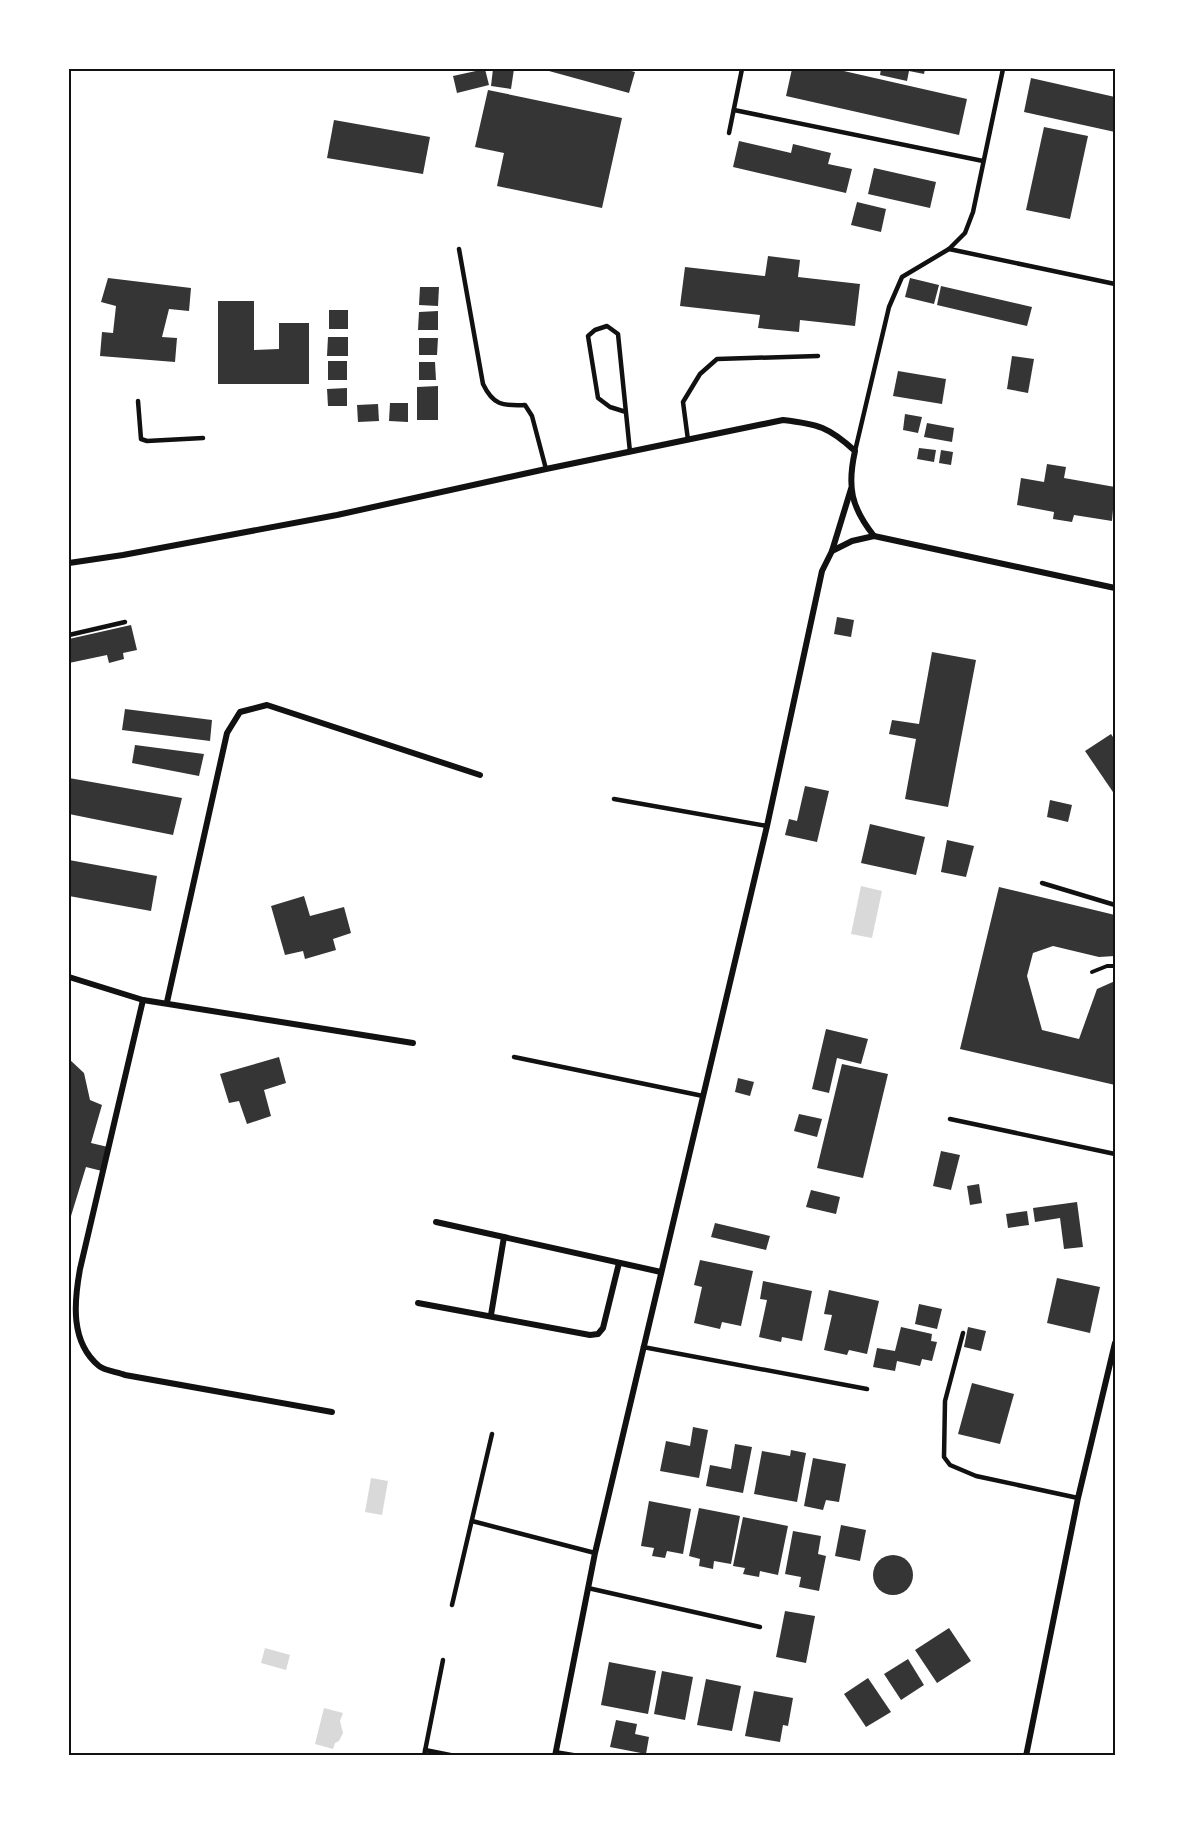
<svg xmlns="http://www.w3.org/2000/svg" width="1184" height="1825" font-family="Helvetica,sans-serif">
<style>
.water{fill:#d9d9d9}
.building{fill:#353535}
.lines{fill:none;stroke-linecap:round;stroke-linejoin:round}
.path{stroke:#111;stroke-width:4}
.service{stroke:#111;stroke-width:4.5}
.minor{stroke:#111;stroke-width:6}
.neatline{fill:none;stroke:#111;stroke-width:2}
</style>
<rect width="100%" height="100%" fill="#fff"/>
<g class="water">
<path d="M861,886L882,891L872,938L851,934Z"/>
<path d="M371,1478L388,1481L382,1515L365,1512Z"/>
<path d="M265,1648L290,1655L286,1670L261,1663Z"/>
<path d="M324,1708L343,1713L340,1721L343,1733L339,1741L335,1743L333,1749L315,1744Z"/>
</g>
<g class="building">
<path d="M485,69L489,85L457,93L453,76Z"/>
<path d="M493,69H514L511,89L491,86Z"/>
<path d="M549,69H624L635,72L629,93L549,71Z"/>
<path d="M792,69H835L967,99L959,135L786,96Z"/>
<path d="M881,69H925L924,74L909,71L907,81L880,75Z"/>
<path d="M1031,78L1115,97V132L1024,112Z"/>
<path d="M488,90L622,118L602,208L497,186L504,153L475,147Z"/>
<path d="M334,120L430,137L423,174L327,158Z"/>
<path d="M1044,127L1088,136L1070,219L1026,210Z"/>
<path d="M739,141L791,153L793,144L831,153L828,164L852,169L846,193L733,167Z"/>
<path d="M874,168L936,182L930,208L868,194Z"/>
<path d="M857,202L886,209L881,232L851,225Z"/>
<path d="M768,256L800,260L798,277L860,284L855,326L800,320L799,332L758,328L760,315L680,306L685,267L765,276Z"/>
<path d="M108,278L191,288L189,311L169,309L162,337L177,338L175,362L100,356L102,332L113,333L116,306L101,302Z"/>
<path d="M910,278L939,285L934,304L905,297Z"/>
<path d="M941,286L1032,307L1027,326L937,305Z"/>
<path d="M420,287H439L438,306L419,305Z"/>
<path d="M218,301H254V350L279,349V323H309V384H218Z"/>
<rect x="329" y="310" width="19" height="19"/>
<path d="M438,311V330H418L419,312Z"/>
<path d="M328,337H348V356H327Z"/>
<path d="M419,338H438L437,355H419Z"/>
<path d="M1012,356L1034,359L1028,393L1007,389Z"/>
<rect x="328" y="361" width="19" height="19"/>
<path d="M419,362H435L436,380H419Z"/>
<path d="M898,371L946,379L942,404L893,396Z"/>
<path d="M438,386V420H417V387Z"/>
<path d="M347,388V406H328L327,389Z"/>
<path d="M390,403H408V422L389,421Z"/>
<path d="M378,404L379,421L358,422L357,405Z"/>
<path d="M905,414L922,417L918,433L903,430Z"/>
<path d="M927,423L954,428L952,442L924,437Z"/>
<path d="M919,448L936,450L934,462L917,459Z"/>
<path d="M941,450L953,452L951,465L939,463Z"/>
<path d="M1047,464L1066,467L1064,478L1115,487L1112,521L1074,515L1072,522L1053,519L1054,512L1017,505L1021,478L1044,482Z"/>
<path d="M837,617L854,620L851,637L834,634Z"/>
<path d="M131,625L137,650L123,653L124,659L109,663L107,655L69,663V639Z"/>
<path d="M932,652L976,660L948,807L905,799L916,739L889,734L892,720L919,724Z"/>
<path d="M125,709L212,720L210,741L122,730Z"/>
<path d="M1111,734L1115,740V795L1085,751Z"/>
<path d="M135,745L204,754L199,776L132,763Z"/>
<path d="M69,778L182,798L173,835L69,814Z"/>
<path d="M805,786L829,791L817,842L785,835L789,819L797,821Z"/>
<path d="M1050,800L1072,805L1068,822L1047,817Z"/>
<path d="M870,824L925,837L916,875L861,863Z"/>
<path d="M947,840L974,846L966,877L941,872Z"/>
<path d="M69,860L157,876L151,911L69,896Z"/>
<path d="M999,887L1115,915V956L1099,957L1053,946L1033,953L1027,976L1042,1030L1079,1039L1097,989L1115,981V1085L960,1049Z"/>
<path d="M304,896L310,916L344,907L351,933L333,939L336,950L305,959L303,951L285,955L271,906Z"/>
<path d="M826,1029L868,1039L861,1064L837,1058L829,1093L812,1089Z"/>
<path d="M279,1057L286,1083L264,1090L271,1116L247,1124L239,1101L229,1103L220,1074Z"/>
<path d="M69,1059L84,1073L90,1100L102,1105L91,1143L108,1147L102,1171L86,1167L71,1216L69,1215Z"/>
<path d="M842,1064L888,1074L863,1178L817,1168Z"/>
<path d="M738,1078L754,1082L750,1096L735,1092Z"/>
<path d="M799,1114L822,1119L817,1137L794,1131Z"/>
<path d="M941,1151L960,1155L951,1190L933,1186Z"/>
<path d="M979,1184L982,1203L970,1205L967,1186Z"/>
<path d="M811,1190L840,1197L836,1214L806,1207Z"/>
<path d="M1077,1202L1083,1247L1064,1249L1060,1218L1035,1222L1033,1208Z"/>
<path d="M1027,1211L1029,1225L1008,1228L1006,1214Z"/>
<path d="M715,1223L770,1236L766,1250L711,1237Z"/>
<path d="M700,1260L753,1271L741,1326L722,1322L720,1329L694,1323L702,1287L694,1285Z"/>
<path d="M1057,1278L1100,1287L1090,1333L1047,1323Z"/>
<path d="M763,1281L812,1291L802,1341L782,1337L781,1342L759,1337L767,1300L760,1299Z"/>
<path d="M829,1290L879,1301L867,1354L849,1350L847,1355L824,1350L832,1315L824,1314Z"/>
<path d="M919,1304L942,1309L937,1329L915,1324Z"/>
<path d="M901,1327L932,1334L931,1341L937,1342L932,1361L922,1359L920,1366L897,1361L895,1371L873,1367L877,1348L895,1351Z"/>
<path d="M968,1327L986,1331L981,1351L964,1347Z"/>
<path d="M972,1383L1014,1394L1000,1444L958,1434Z"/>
<path d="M693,1427L708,1430L699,1478L660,1471L666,1441L690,1446Z"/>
<path d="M735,1444L752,1447L743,1493L706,1486L710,1465L731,1469Z"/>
<path d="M791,1450L806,1453L797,1502L754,1494L762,1451L790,1456Z"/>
<path d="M813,1458L846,1464L839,1502L826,1500L823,1510L804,1506Z"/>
<path d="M649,1501L691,1509L683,1554L667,1551L665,1558L652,1556L654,1548L641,1546Z"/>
<path d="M699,1508L740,1516L731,1564L714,1561L713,1569L699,1566L700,1559L689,1556Z"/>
<path d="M743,1517L788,1526L778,1575L760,1571L759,1577L743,1574L745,1568L733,1566Z"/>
<path d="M841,1525L866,1530L860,1561L835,1556Z"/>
<path d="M793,1531L821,1536L818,1554L826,1556L819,1591L799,1587L801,1577L785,1574Z"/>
<circle cx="893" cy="1575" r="20"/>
<path d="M785,1611L815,1616L806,1663L776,1657Z"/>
<path d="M949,1628L971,1661L937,1683L915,1650Z"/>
<path d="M908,1659L924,1685L901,1700L884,1674Z"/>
<path d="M609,1662L656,1671L648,1714L601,1705Z"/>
<path d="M662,1671L693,1677L685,1720L654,1714Z"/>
<path d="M868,1678L891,1712L866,1727L844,1694Z"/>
<path d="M706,1679L741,1686L732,1731L697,1725Z"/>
<path d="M754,1691L793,1698L788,1726L783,1725L780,1742L745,1736Z"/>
<path d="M616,1720L637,1724L635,1734L649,1737L646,1754L610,1747Z"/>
</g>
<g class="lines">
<path class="path" d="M1092,972L1107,966H1115"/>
<g class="service">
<path d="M734,110L983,161"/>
<path d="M729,133L742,69"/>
<path d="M459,249L483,384C493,405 502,406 525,405L532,416L546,469"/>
<path d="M949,249L1115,284"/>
<path d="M138,401L141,439L147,441L203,438"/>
<path d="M626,412L610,407L598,398L588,336L595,330L607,326L618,334L630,452"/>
<path d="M688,440L683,402L700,374L717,359L818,356"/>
<path d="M855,451L889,307L902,277L949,249L965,233L973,212L1003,69"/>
<path d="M69,635L125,622"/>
<path d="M614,799L767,826"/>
<path d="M1042,883L1115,905"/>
<path d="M514,1057L703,1096"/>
<path d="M950,1119L1115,1154"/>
<path d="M963,1333L945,1401L944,1457L950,1465L976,1476L1078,1498"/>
<path d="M643,1347L867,1389"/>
<path d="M472,1521L595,1553"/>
<path d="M588,1588L760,1627"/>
<path d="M452,1605L492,1434"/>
<path d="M425,1750L455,1756"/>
<path d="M424,1756L443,1660"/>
</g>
<g class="minor">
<path d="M832,551L851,489"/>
<path d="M69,563L123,555L337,515L546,469L783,420C818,424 829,427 855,451C847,487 851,507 874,536"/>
<path d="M69,977L143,1000L413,1043"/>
<path d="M143,1000L80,1269C74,1302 70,1342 99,1366C105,1371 118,1372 125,1375L332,1412"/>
<path d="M167,1002L227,733L240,712L267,705L480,775"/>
<path d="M436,1222L661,1272"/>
<path d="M418,1303L590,1335L598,1334L603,1328L619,1263"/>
<path d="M491,1315L504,1237"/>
<path d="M556,1753L574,1756"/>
<path d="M555,1756L595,1553L767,826L822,571L832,551L852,541L874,536L1115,588"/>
<path d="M1026,1756L1078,1498L1115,1343"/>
</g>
</g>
<rect width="1184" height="1825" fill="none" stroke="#ffffff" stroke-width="141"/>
<rect x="70" y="70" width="1044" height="1684" class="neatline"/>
</svg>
